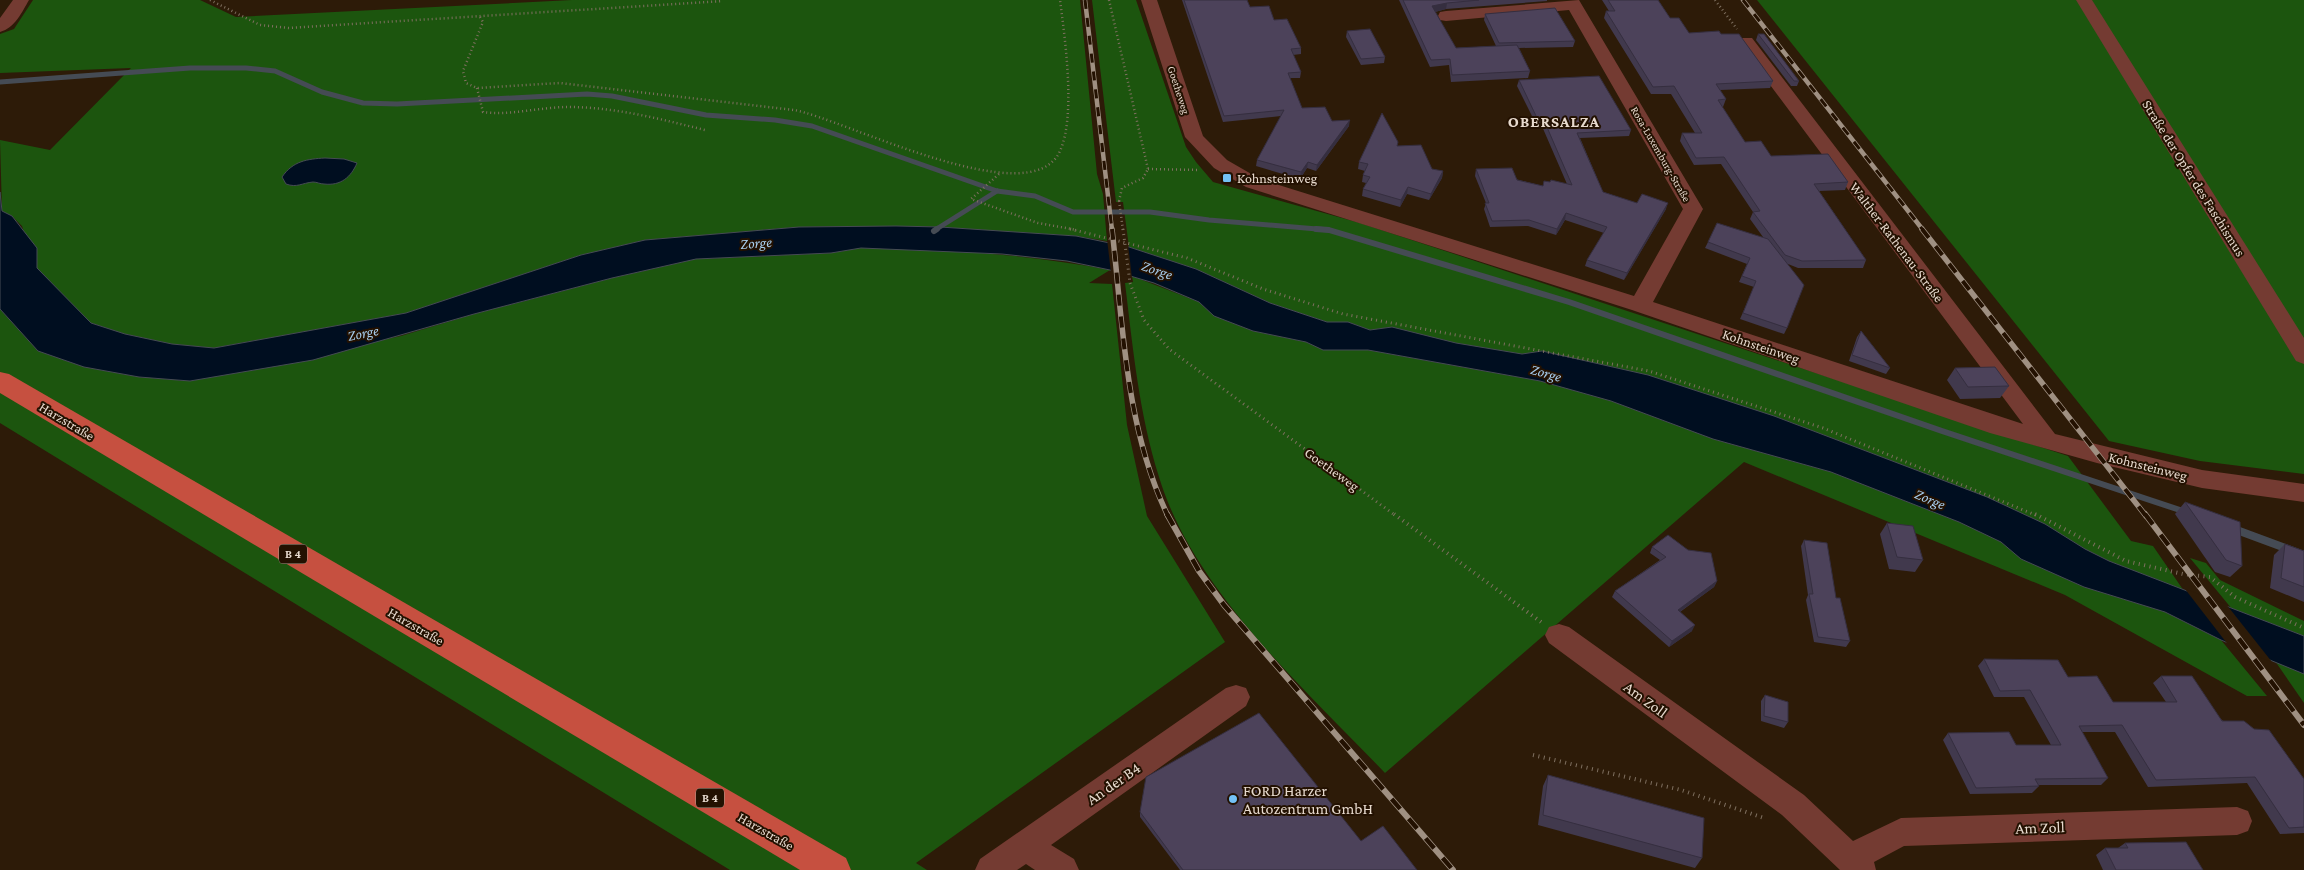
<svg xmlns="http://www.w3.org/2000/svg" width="2304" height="870" font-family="'Crimson Pro',serif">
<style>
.green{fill:#1c550e}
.water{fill:#000e20;stroke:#454b54}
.pier{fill:#2d1b08}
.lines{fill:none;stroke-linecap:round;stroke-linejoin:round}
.stream-far2{stroke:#454b54;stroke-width:5}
.stream-far1{stroke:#454b54;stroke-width:6}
.stream{stroke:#454b54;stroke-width:8}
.path-far2{stroke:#7f7060;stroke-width:2.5;stroke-dasharray:1 3;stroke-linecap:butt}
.path-far1{stroke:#7f7060;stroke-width:3;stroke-dasharray:1 4;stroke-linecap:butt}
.path{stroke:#7f7060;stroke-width:4;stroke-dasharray:1 4.5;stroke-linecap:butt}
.minor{fill:#743b32;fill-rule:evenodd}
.major{fill:#c65040;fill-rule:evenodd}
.rail-far2-casing{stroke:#9f9082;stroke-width:4.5}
.rail-far1-casing{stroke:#9f9082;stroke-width:5.5}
.rail-casing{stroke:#9f9082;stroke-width:6}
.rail-far2{stroke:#231101;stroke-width:3;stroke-dasharray:9;stroke-linecap:butt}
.rail-far1{stroke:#231101;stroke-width:4;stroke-dasharray:11;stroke-linecap:butt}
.rail{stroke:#231101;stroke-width:4.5;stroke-dasharray:13;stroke-linecap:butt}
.path-bridge-far1{stroke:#7f7060;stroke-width:2.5;stroke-dasharray:1 3;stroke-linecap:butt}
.path-bridge{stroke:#7f7060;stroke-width:3;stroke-dasharray:1 4;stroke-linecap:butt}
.wall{fill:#41394d}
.shaded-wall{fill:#352e3f}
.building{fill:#4c425a;stroke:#352e3f}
.poi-dot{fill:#73c1f5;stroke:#231101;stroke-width:2}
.labels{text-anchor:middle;stroke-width:4;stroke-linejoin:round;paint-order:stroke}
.far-street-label{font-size:11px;fill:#e7dace;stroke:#231101}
.shield{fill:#231101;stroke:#ac9e90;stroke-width:1}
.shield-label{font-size:12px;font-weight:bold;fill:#e7dace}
.poi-label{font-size:14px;fill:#e7dace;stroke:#231101;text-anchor:start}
.street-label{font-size:14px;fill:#e7dace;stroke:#231101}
.water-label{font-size:15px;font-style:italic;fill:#a7cded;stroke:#231101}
.far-district-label{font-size:16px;font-weight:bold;letter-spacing:1px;fill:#e7dace;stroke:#231101}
.near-street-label{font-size:16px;fill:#e7dace;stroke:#231101}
.near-poi-label{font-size:16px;fill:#e7dace;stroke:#231101;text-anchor:start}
</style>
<rect width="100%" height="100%" fill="#2d1b08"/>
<g class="green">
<path d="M33,0H200L236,17L572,0H1080L1097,174L1103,194L1107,241L1076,236L940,227L896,226L799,227L645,240L581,255L406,313L214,348L172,344L125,334L91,323L36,268L22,226L12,216L2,211L0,140L50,150L131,68L0,73V34L14,29Z"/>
<path d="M1092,0H1136L1186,147L1196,162L1213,182L1360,223L2068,456L2131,541L2153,546L2184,591L2109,561L2085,549L2045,524L1987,497L1774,416L1648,375L1542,351L1522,354L1456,343L1392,327L1370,330L1348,322H1327L1270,303L1196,269L1129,247L1123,202H1116Z"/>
<path d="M1757,0H2304V474L2200,461L2109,441Z"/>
<path d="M861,248C944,249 1028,254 1110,270L1089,283L1112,284L1127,425L1147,516L1225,642L916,863L927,870H730L0,423V309L38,351L84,367L139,377L190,381L401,336L474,314L612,278L696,259L831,253Z"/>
<path d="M1132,276L1199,302L1214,316L1253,331L1306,342L1323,350H1368L1540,381L1611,401L1713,439L1831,472L1959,522L2001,542L2022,559L2084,587L2165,612L2221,640L2267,696H2247L2065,595L1744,462L1385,773C1305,689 1193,590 1159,477C1139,413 1133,349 1125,283L1133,282Z"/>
<path d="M2190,558L2206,563L2220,580L2304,621V636L2232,609Z"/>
<path d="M2275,661L2304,674V703Z"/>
</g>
<g class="water">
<path d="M325,158L344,159L357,163C351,177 341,186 324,184C320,184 317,182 313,182C302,183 297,188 286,184L282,177C293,161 307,159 325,158Z"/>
<path d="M0,192L2,211L12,216L37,248V268L91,323L125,334L172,344L214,348L406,313L581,255L645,240L799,227L896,226L940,227L1076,236L1129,247L1196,269L1270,303L1327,322H1348L1370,330L1392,327L1456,343L1522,354L1542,351L1648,375L1774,416L1987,497L2045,524L2085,549L2109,561L2304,636V674L2221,640L2165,612L2084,587L2021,559L2001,542L1959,522L1831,472L1713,439L1611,401L1540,381L1368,350H1323L1306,342L1253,331L1214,316L1199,302L1154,283L1110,270L1067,261L1002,254L861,248L831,253L696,259L612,278L474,314L313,360L190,381L139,377L84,367L38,351L0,309Z"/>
</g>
<g class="pier">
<path d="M1107,239L1128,244L1132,278L1111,273Z"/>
<path d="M2185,589L2226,604L2272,662L2229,646Z"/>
</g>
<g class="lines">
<g class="stream-far2">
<path d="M0,82L190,68H246L275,71L322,92L363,103L397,104L587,94L612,96L706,115L775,120L812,126L997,191L1035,196L1073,212H1150L1209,220L1329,230"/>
<path d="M935,230L997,191"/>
</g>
<g class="stream-far1">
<path d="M1316,229L1329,230L1569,302L1942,431L2186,512"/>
<path d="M934,231L937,229"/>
</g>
<path class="stream" d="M2234,529L2304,555"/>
<g class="path-far2">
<path d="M210,0L260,25L289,28L723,1"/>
<path d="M1109,0L1148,169"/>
<path d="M1715,0L1737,29"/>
<path d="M480,17L483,22L463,71L466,83L477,88L560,83L794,110C844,119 1031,216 1060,151C1076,116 1065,39 1060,0"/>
<path d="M477,88L483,112C508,116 541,107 568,107C615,107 660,119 705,130"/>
<path d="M1148,169L1200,170"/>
<path d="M999,174L971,199L1038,223L1077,230"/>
<path d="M1119,201L1122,188L1143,178L1148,169"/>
</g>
<g class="path-far1">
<path d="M1070,229L1187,258L1263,289L1343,314L1649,371L1823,428L2038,516"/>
<path d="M1130,283L1144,320L1169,349L1396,516"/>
</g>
<g class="path">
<path d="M1394,514L1541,622"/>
<path d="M2035,514L2126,561L2183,574L2210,577L2235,597L2304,628"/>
<path d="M1533,755L1681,790L1764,818"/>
</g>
<g class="minor">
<path d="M13,0H29C22,12 15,28 0,32V18Z"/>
<path d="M1141,0H1157L1203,136L1227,160L1260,179L1634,296L1683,209L1569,10L1446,21L1440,20L1438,16L1440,12L1446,11L1579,0L1703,209L1653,302L2023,424L1738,42L1740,38H1752L2055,434L2202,470L2304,484V502L2202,488L2097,463L1990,433L1632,310L1246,187L1214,168L1185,137Z"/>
<path d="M2076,0H2092L2304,338V364L2296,361Z"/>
<path d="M1559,624L1569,627L1804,795L1853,841L1901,818L2237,807L2248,811L2252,821L2248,831L2237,835L1904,846L1874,862L1876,870H1840L1782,815L1549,643L1545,635L1549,627Z"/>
<path d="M1236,685L1246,688L1250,697L1246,706L1051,845L1074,859L1079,870H1035L1026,864L1017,870H975L980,859L1226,688Z"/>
</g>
<path class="major" d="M0,372L9,374L846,858L851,870H800L0,393Z"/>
<g class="rail-far2-casing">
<g id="rail-far2">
<path d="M1085,0L1112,230"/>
<path d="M1743,0L1923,230"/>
</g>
</g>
<g class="rail-far1-casing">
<g id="rail-far1">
<path d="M1112,229C1123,325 1125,427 1168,516"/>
<path d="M1922,229L2146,516"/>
</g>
</g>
<g class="rail-casing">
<g id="rail">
<path d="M1167,514L1199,571L1224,605L1453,870"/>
<path d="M2145,514L2304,725"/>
</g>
</g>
<use href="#rail-far2" class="rail-far2"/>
<use href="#rail-far1" class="rail-far1"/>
<use href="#rail" class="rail"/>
<path class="path-bridge-far1" d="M1119,201L1123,230"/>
<path class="path-bridge" d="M1123,229L1130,283"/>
</g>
<g class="wall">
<path d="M1182,0H1247L1250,7L1274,20L1301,48V54L1293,55L1301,72L1300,78H1290L1302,108L1332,121L1349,126L1316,171L1307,168L1300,179L1256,166L1257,160L1281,116L1223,122Z"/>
<path d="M1399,0H1547V1L1446,9L1435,12L1456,48L1496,46L1484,20L1485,14L1575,41L1573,47L1519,48L1530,71L1528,78L1451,82L1449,65L1430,67Z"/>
<path d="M1602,0H1658L1670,18L1689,33L1721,34L1773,81L1770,88L1720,90L1726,99L1723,107H1722L1745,142L1771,156L1848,182L1845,190L1819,191L1866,260L1863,268H1798L1788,264L1787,328L1784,334L1740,319L1754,287L1739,282L1747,264L1705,248L1708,242L1763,237L1750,219L1753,212L1721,164L1694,165L1680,141L1682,133H1695L1671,94H1651L1604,18L1606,11H1609Z"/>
<path d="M1347,31L1385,57L1384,63L1361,65L1346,37Z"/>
<path d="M1758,34L1799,81L1797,86H1791L1756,40Z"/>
<path d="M1519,80L1631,130L1629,136L1580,138L1603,192L1637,203L1666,209L1624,280L1585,266L1587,260L1604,233L1565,220L1556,235L1528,226L1490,227L1484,209L1486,203L1475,176L1476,169L1543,186L1550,182L1567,184L1541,124H1536L1517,86Z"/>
<path d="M1397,146L1432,169L1443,171L1442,178L1429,200L1407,194L1400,207L1362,196L1363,189L1366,183L1362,182L1363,175L1365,171L1358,169L1359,162Z"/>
<path d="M1861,331L1890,368L1886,374L1849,361L1857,337Z"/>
<path d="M1955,368L2009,386L2000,398L1960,399L1947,380Z"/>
<path d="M2185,502L2242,566L2230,577L2215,572L2175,514Z"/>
<path d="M1887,523L1923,560L1915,572L1889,569L1880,534Z"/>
<path d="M1804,540L1850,641L1846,647L1814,642L1806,600L1808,595L1801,546Z"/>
<path d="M2285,544L2304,551V602L2270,588L2274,555Z"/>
<path d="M1652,547L1717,581L1714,587L1680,612L1692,631L1669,647L1612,597L1615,591L1660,560L1650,553Z"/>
<path d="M1984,659L2068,677L2113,702H2166L2153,683L2161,676L2304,779V833L2280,834L2247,783L2148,787L2115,732H2082L2108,778L2101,785H2038L2039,786L2032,793L1970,794L1943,740L1948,733L2016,745H2051L2024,697H1994L1978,666Z"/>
<path d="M1765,695L1788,722L1784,728L1761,721V701Z"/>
<path d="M1548,775L1702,858L1695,868L1538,825L1543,786Z"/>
<path d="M1140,812L1361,841L1417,870H1180L1140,817Z"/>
<path d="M2125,843L2203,870H2103L2096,855L2105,848H2118Z"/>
</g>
<g class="shaded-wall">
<path d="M1447,3L1446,9L1431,13L1432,6Z"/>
<path d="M1350,120L1349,126L1316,171L1317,165Z"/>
<path d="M1308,162L1307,168L1300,179L1301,172Z"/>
<path d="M1443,171L1442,178L1429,200L1431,194Z"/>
<path d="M1408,187L1407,194L1400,207L1401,200Z"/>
<path d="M1668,203L1666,209L1624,280L1627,273Z"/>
<path d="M1566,213L1565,220L1556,235L1557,229Z"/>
<path d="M1717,581L1714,587L1675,615L1678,610Z"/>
<path d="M1695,625L1692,631L1669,647L1672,641Z"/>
</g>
<g class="building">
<path d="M1184,0H1247L1250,7L1269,6L1274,20L1287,19L1301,48L1291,49L1301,72L1288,73L1302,108L1325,107L1332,121L1350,120L1317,165L1308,162L1301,172L1257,160L1284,110L1224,116Z"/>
<path d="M1403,0H1479L1447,3L1432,6L1456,48L1517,45L1530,71L1452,75L1450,59L1431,60Z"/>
<path d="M1608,0H1658L1670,18H1679L1689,33L1719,31L1721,34H1739L1773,81L1716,84L1726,99L1718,100L1745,142L1761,141L1771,156L1828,154L1848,182L1814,184L1866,260L1802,261L1785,255L1753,212L1760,211L1724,157L1696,158L1682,133H1702L1674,86L1653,87L1606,11H1615Z"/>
<path d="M1555,8L1575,41L1499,43L1485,14Z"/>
<path d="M1370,29L1385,57L1361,59L1347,31Z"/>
<path d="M1758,34H1764L1799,81H1794Z"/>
<path d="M1599,76L1631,130L1577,133L1603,192L1637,203L1642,194L1668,203L1627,273L1587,260L1607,227L1566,213L1557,229L1529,220L1492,221L1485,203H1489L1476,169L1512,168L1517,180L1543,186L1544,181L1550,182L1551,180L1572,185L1543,118H1537L1519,80Z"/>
<path d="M1382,113L1398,142L1397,146L1421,145L1432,169L1443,171L1431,194L1408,187L1401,200L1363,189L1370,177L1363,175L1368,164L1359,162Z"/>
<path d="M1717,223L1768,239L1804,285L1787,328L1743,313L1756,281L1742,276L1750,258L1708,242Z"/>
<path d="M1861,331L1890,368L1852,355Z"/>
<path d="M1995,367L2009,386L1968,387L1955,368Z"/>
<path d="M2185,502L2240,522L2242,566L2226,560Z"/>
<path d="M1887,523L1913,526L1923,560L1897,557Z"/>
<path d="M1668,535L1688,550L1711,553L1717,581L1678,610L1695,625L1672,641L1615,591L1666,557L1652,547Z"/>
<path d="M1804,540L1827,543L1836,598H1840L1850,641L1818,637L1809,594H1813Z"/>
<path d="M2285,544L2304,551V587L2281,578Z"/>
<path d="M1984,659L2058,660L2068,677L2097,676L2113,702H2177L2161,676H2192L2222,721H2244L2254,729L2269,730L2304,779V827L2289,828L2255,777L2156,780L2122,725L2079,726L2108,778L2035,779L2039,786L1976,788L1948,733L2009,732L2016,745H2061L2030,690L2000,691Z"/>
<path d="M1765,695L1788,702V722L1764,716Z"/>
<path d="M1259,713L1361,841L1383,826L1417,870H1183L1140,812L1146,777Z"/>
<path d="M1548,775L1704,818L1702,858L1543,815Z"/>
<path d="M2186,842L2203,870H2116L2105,848H2128L2125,843Z"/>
</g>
<g class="poi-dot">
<rect x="1222" y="173" width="10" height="10" rx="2.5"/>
<circle cx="1233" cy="799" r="5"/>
</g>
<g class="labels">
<g class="far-street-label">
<text transform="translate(1179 90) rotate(72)" y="4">Goetheweg</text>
<text transform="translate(1661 154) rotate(60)" y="4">Rosa-Luxemburg-Straße</text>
</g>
<g class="shield">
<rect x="279" y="544.5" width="28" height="19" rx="4"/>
<rect x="696" y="788.5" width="28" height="19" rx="4"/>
</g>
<g class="shield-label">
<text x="293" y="558">B 4</text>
<text x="710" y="802">B 4</text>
</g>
<g class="poi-label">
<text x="1237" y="183">Kohnsteinweg</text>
</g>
<g class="street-label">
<text transform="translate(2194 178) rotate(58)" y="5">Straße der Opfer des Faschismus</text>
<text transform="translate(1897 242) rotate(53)" y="5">Walther-Rathenau-Straße</text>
<text transform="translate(1761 346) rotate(19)" y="5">Kohnsteinweg</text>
<text transform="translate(67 421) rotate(31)" y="5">Harzstraße</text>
<text transform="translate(2148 466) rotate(14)" y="5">Kohnsteinweg</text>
<text transform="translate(1332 469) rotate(36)" y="5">Goetheweg</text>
<text transform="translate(416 626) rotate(30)" y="5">Harzstraße</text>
<text transform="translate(766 831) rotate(30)" y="5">Harzstraße</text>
</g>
<g class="water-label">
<text transform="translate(756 243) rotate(-4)" y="5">Zorge</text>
<text transform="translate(1157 270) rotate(19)" y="5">Zorge</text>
<text transform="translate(363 333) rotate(-11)" y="5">Zorge</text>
<text transform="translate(1546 373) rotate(16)" y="5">Zorge</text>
<text transform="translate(1930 499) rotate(23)" y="5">Zorge</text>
</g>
<g class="far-district-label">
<text x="1554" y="127">OBERSALZA</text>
</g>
<g class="near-street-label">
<text transform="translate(1646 699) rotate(36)" y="6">Am Zoll</text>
<text transform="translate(1113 783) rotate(-35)" y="6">An der B4</text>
<text transform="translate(2040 827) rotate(-2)" y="6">Am Zoll</text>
</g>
<g class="near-poi-label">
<text x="1243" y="796">FORD Harzer<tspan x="1243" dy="18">Autozentrum GmbH</tspan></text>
</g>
</g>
</svg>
